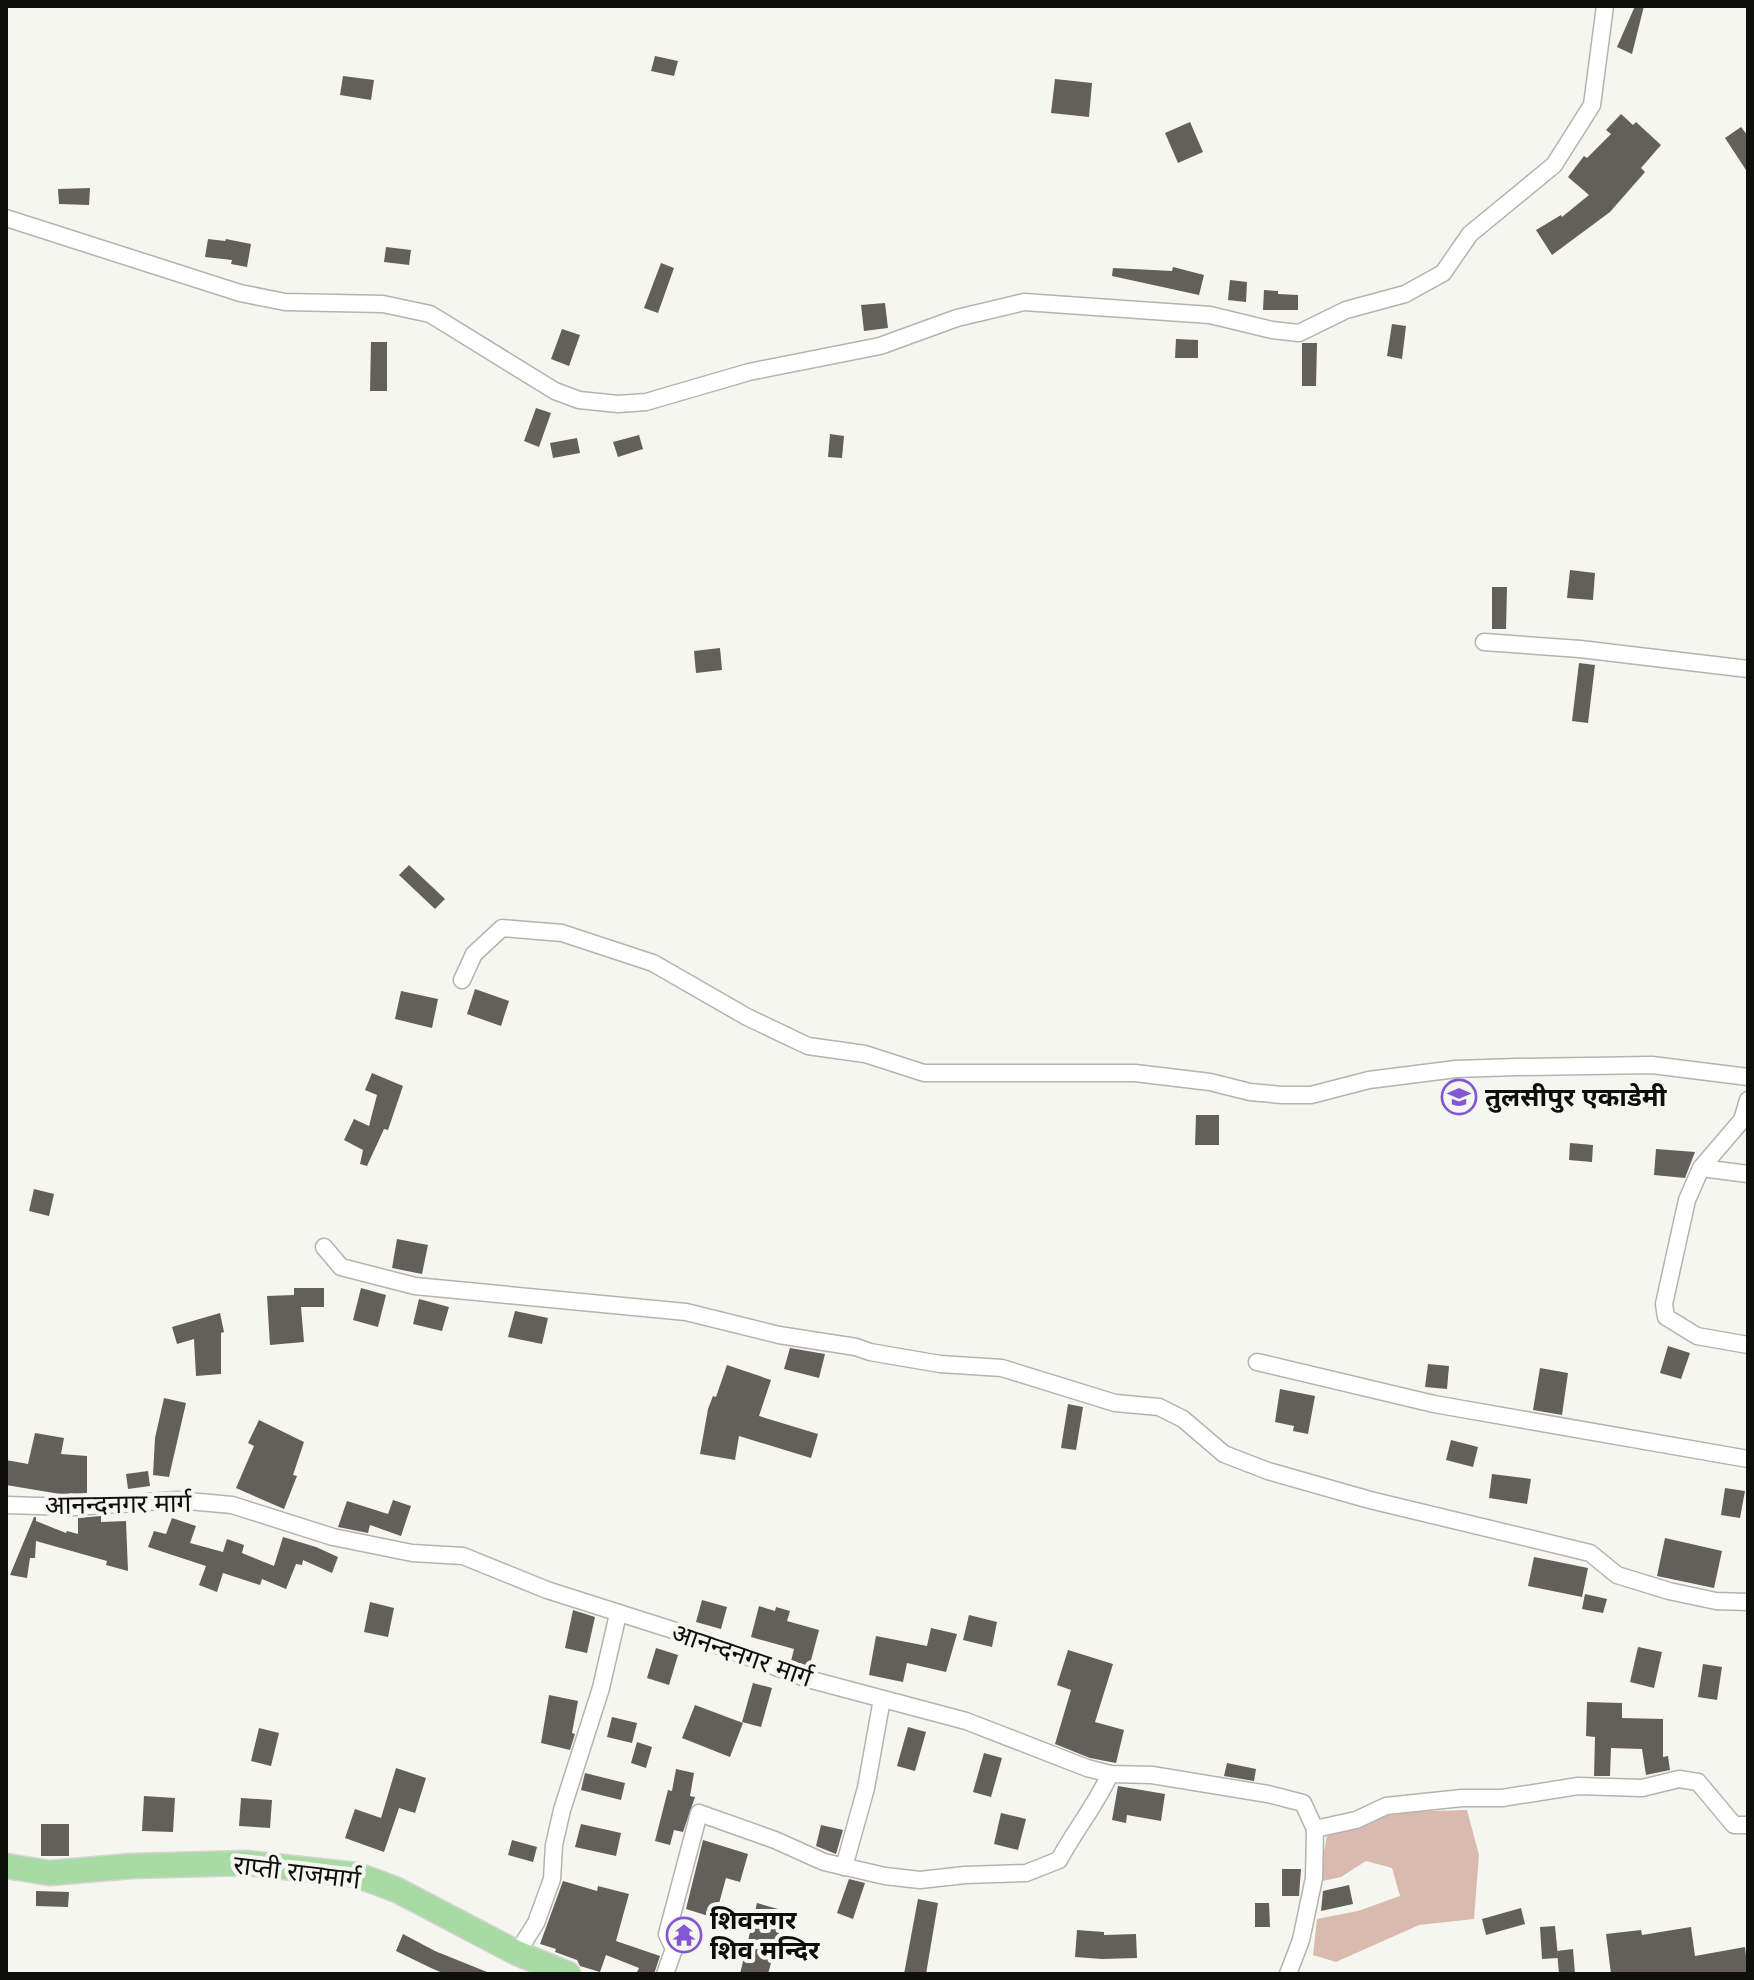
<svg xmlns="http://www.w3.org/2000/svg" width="1754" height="1980" font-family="Quicksand,'Noto Sans Devanagari',sans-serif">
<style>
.green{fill:#dabaaf}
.building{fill:#635f5b}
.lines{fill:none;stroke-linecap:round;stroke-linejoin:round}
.minor-casing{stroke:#b3b4ae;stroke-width:19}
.primary-casing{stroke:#d4d4d3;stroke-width:27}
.minor{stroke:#fff;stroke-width:16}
.primary{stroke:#a8daa3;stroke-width:24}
.labels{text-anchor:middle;stroke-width:8;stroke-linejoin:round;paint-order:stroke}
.poi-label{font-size:26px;font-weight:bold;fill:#0e0e0c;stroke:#f6f6f0;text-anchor:start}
.street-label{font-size:26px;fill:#0e0e0c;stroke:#f6f6f0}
</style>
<rect width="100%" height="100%" fill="#f6f6f0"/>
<path class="green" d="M1467,1810L1479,1855L1474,1919L1419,1925L1336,1962L1313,1955L1317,1919L1358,1911L1400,1896L1392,1868L1366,1861L1341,1877L1318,1882L1327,1836L1397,1812Z"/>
<g class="building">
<path d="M1635,6H1644L1632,54L1617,47Z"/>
<path d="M655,56L678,61L674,76L651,71Z"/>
<path d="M343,76L374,80L371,100L340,95Z"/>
<path d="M1055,79L1092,83L1089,117L1051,113Z"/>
<path d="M1621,114L1633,125L1636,122L1661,145L1641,168L1645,172L1610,212L1552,255L1536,230L1561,215L1562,217L1589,195L1568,177L1584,156L1587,158L1611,134L1606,130Z"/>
<path d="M1190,122L1203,152L1178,163L1165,133Z"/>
<path d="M1741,127L1748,136V173L1725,138Z"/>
<path d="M90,188L89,205L59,204L58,189Z"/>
<path d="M208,239L225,241L226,239L251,244L247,267L231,264L232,260L205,257Z"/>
<path d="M386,247L411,250L409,265L384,262Z"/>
<path d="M661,263L674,268L658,313L644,308Z"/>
<path d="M1173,267L1204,275L1199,295L1112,276L1113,268L1172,271Z"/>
<path d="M1230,280L1247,282L1246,302L1228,300Z"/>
<path d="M1264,290L1278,291V294L1298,295V310H1263Z"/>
<path d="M885,303L888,328L864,331L861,305Z"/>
<path d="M1392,324L1406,326L1402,359L1387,356Z"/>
<path d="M562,329L580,335L569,366L551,359Z"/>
<path d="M1176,339L1198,340V358H1175Z"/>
<path d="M371,342H387V391H370Z"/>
<path d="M1302,343H1317L1316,386H1302Z"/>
<path d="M536,408L551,413L539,447L524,441Z"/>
<path d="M830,434L844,436L842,458L828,457Z"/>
<path d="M639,435L643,449L618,457L613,442Z"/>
<path d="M577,438L580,453L553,458L550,443Z"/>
<path d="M1570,570L1595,573L1593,600L1567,598Z"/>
<path d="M1492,587H1507L1506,629H1492Z"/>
<path d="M720,648L722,670L696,673L694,651Z"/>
<path d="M1579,663L1595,665L1588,723L1572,721Z"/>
<path d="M409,865L445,899L435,909L399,875Z"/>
<path d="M475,989L509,1001L501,1026L467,1014Z"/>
<path d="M401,991L438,999L432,1028L395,1019Z"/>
<path d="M372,1073L403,1086L388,1130L384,1129L367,1166L360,1164L363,1150L344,1140L354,1119L369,1126L377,1095L365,1090Z"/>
<path d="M1196,1115H1219V1145H1195Z"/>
<path d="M1570,1143L1593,1145L1592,1162L1569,1160Z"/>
<path d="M1656,1149L1695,1152L1685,1178L1654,1175Z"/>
<path d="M34,1189L54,1194L49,1216L29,1211Z"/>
<path d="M397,1239L428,1245L422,1274L392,1268Z"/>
<path d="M294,1288H324V1307H301L304,1342L270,1345L267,1296L294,1295Z"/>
<path d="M361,1288L386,1295L378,1327L353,1320Z"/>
<path d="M419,1299L449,1307L442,1331L413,1324Z"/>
<path d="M515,1311L548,1318L542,1344L508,1337Z"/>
<path d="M220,1313L224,1332L221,1333V1374L196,1376L194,1339L177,1344L172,1327Z"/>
<path d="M1668,1346L1690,1353L1681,1379L1660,1373Z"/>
<path d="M790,1348L825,1354L819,1378L784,1369Z"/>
<path d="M1428,1364L1449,1366L1447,1389L1425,1387Z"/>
<path d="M727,1365L771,1380L759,1416L818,1434L811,1458L739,1436L735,1460L700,1454L708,1409L713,1396L716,1397Z"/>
<path d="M1540,1368L1568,1373L1562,1415L1533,1410Z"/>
<path d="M1280,1389L1315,1396L1308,1434L1293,1431L1294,1426L1275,1422Z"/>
<path d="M164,1398L186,1403L169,1477L153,1475L155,1438Z"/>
<path d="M1068,1404L1083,1407L1076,1450L1061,1448Z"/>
<path d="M259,1420L304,1442L293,1475L297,1476L284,1509L236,1488L254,1446L248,1443Z"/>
<path d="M35,1433L64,1438L61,1454L87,1456V1494H60L6,1485V1460L28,1464Z"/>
<path d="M1451,1440L1478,1447L1473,1467L1446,1460Z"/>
<path d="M148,1471L150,1486L128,1489L126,1474Z"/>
<path d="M1492,1474L1531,1479L1527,1504L1489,1498Z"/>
<path d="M1725,1488L1745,1491L1740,1518L1721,1515Z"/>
<path d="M393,1500L411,1506L401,1536L370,1525L368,1533L338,1527L347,1501L388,1514Z"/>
<path d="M101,1516V1522L126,1521L128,1571L106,1565L107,1561L36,1541L35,1558H30L27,1578L10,1575L34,1517H36V1521L66,1533L67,1531L78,1534V1518Z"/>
<path d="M172,1518L196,1526L190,1543L223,1552L227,1539L244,1545L242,1553L274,1566L283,1537L316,1547L338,1557L332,1573L303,1560L302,1565L296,1564L286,1589L262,1579L260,1585L223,1573L217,1592L199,1585L206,1566L148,1547L154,1531L166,1534Z"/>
<path d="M1665,1538L1722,1551L1714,1588L1657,1576Z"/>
<path d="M1534,1557L1588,1568L1582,1597L1528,1586Z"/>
<path d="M1585,1594L1607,1599L1603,1613L1582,1609Z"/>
<path d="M702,1600L727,1607L721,1629L696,1622Z"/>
<path d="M370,1602L394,1608L388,1637L364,1632Z"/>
<path d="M759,1606L775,1611L776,1607L790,1611L787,1621L819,1630L809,1668L791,1661L794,1649L751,1637Z"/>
<path d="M573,1610L595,1617L587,1653L565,1648Z"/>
<path d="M969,1615L997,1622L992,1647L963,1640Z"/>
<path d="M931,1628L957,1634L946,1672L907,1663L903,1682L869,1675L876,1636L927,1646Z"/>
<path d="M1638,1647L1662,1652L1654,1688L1630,1682Z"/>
<path d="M656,1648L678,1655L669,1685L647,1678Z"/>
<path d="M1068,1650L1113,1664L1095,1722L1124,1730L1116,1763L1090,1758L1055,1744L1071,1690L1057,1685Z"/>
<path d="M1703,1664L1722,1667L1717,1700L1698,1697Z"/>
<path d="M753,1683L772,1688L761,1727L742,1722Z"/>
<path d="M549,1695L578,1701L572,1733L575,1734L570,1750L541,1743Z"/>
<path d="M1587,1702L1622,1703V1718L1663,1719V1757L1668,1756L1670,1770L1646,1775L1642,1749L1611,1748L1610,1776H1594L1595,1737L1586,1736Z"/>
<path d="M695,1705L743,1723L730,1757L682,1738Z"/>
<path d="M612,1717L637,1723L632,1743L607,1737Z"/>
<path d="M908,1727L926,1732L915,1771L897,1766Z"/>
<path d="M259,1728L279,1733L271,1766L251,1761Z"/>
<path d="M637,1742L652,1747L646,1768L631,1763Z"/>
<path d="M984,1753L1002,1758L991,1797L973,1792Z"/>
<path d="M1227,1763L1256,1769L1254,1781L1224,1776Z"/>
<path d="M396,1768L426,1778L415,1813L399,1808L384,1852L345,1838L355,1809L381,1818Z"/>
<path d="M676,1769L694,1773L690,1796L695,1797L683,1832L674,1830L670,1845L655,1841L668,1790L672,1791Z"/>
<path d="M585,1773L625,1783L621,1800L581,1790Z"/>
<path d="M1118,1786L1165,1794L1161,1821L1127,1815L1126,1823L1112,1820Z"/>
<path d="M144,1796L175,1798L173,1832L142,1831Z"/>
<path d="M241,1798L272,1800L270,1828L239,1826Z"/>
<path d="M1001,1813L1026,1819L1018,1850L994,1844Z"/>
<rect x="41" y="1824" width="28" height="32"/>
<path d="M581,1824L621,1833L616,1856L575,1847Z"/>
<path d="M821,1825L843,1830L836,1854L816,1846Z"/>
<path d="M512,1840L537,1847L533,1862L508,1855Z"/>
<path d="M703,1840L748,1854L740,1882L726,1878L715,1918L686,1909Z"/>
<path d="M1282,1869H1301L1299,1896H1282Z"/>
<path d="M849,1879L865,1883L853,1919L837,1913Z"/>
<path d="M563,1881L597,1891L598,1886L629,1894L616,1941L660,1956L654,1974H636L639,1968L606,1955L600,1972L580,1966L577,1960L555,1952L556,1949L540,1944Z"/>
<path d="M1349,1885L1353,1904L1321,1911L1323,1891Z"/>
<path d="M36,1891L69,1892L68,1907L36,1906Z"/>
<path d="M918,1899L938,1903L926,1974H904Z"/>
<path d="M757,1903L785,1911L768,1974H740Z"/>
<path d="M1255,1903H1269L1270,1927H1255Z"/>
<path d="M1521,1908L1525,1924L1486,1935L1482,1919Z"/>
<path d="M1555,1926L1558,1958L1542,1959L1540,1927Z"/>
<path d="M1691,1927L1695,1956L1745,1947L1748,1974H1611L1606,1934L1641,1930L1642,1935Z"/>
<path d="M1077,1930L1104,1932V1935L1136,1934L1137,1958L1102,1959L1075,1957Z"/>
<path d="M403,1934L435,1951L492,1974H445L431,1968L396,1951Z"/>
<path d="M1573,1949L1575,1974H1559L1557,1951Z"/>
</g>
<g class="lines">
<g class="minor-casing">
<g id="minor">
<path d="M6,218L240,293L285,302L383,304L430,314L555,391L579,400L618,404L646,402L749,372L880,346L957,318L1024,302L1210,315L1272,330L1299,333L1346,310L1405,294L1443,273L1470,234L1554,165L1592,105L1605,6"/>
<path d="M1484,642L1580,649L1748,669"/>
<path d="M462,980L474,954L502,928L562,933L653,963L747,1017L808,1046L865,1054L924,1073H1135L1210,1082L1250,1092L1282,1095H1311L1369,1080L1456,1069L1516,1067L1652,1065L1748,1077"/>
<path d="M1748,1100L1742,1120L1701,1168L1687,1200L1664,1304L1666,1317L1697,1336L1748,1345"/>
<path d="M1701,1168L1748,1174"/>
<path d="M324,1247L341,1267L415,1286L686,1312L779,1335L856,1347L870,1352L940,1364L1002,1368L1115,1403L1159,1407L1183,1419L1224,1454L1268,1471L1370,1500L1590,1553L1617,1575L1669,1591L1716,1601L1748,1602"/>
<path d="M1257,1362L1434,1404L1748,1459"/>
<path d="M6,1505L73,1507L177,1500L232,1505L333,1537L412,1553L463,1556L547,1590L704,1640L808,1679L966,1721L1087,1768L1110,1774L1152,1775L1268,1794L1303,1803L1315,1829L1314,1878L1301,1940L1288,1974"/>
<path d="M1315,1829L1356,1820L1386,1806L1462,1798H1502L1578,1786L1642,1788L1679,1779L1698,1782L1734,1825H1748"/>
<path d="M844,1867L866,1788L882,1699"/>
<path d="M517,1953L536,1923L552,1879L554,1845L562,1810L601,1688L618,1614"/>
<path d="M665,1974L674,1949L667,1934L699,1813L775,1840L824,1862L885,1876L920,1880L965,1875L1026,1873L1059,1860C1075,1830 1096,1805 1110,1774"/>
</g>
</g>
<g class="primary-casing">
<path id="primary" d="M6,1866L50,1873L132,1866L247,1863L357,1875L397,1890L517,1953L568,1974"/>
</g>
<use href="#minor" class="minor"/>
<use href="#primary" class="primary"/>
</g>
<defs>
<g id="school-ring" transform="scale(1.8)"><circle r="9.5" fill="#f6f6f0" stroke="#8357d1" stroke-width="1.5"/><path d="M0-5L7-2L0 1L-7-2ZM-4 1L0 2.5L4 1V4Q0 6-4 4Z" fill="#8357d1"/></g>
<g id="temple-ring" transform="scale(1.8)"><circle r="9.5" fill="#f6f6f0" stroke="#8357d1" stroke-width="1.5"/><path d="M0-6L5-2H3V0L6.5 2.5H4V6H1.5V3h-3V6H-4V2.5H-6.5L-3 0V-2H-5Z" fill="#8357d1"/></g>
</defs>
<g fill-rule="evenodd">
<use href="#school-ring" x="1459" y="1097"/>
<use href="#temple-ring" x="684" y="1935"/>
</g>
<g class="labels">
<g class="poi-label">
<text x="1485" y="1106">तुलसीपुर एकाडेमी</text>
<text x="710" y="1929">शिवनगर<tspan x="710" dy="30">शिव मन्दिर</tspan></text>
</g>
<g class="street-label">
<text transform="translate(118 1504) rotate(-1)" y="9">आनन्दनगर मार्ग</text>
<text transform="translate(742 1655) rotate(19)" y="9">आनन्दनगर मार्ग</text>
<text transform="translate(297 1872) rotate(7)" y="9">राप्ती राजमार्ग</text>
</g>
</g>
<rect width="1754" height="1980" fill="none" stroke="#0e0e0c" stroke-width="16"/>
</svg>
